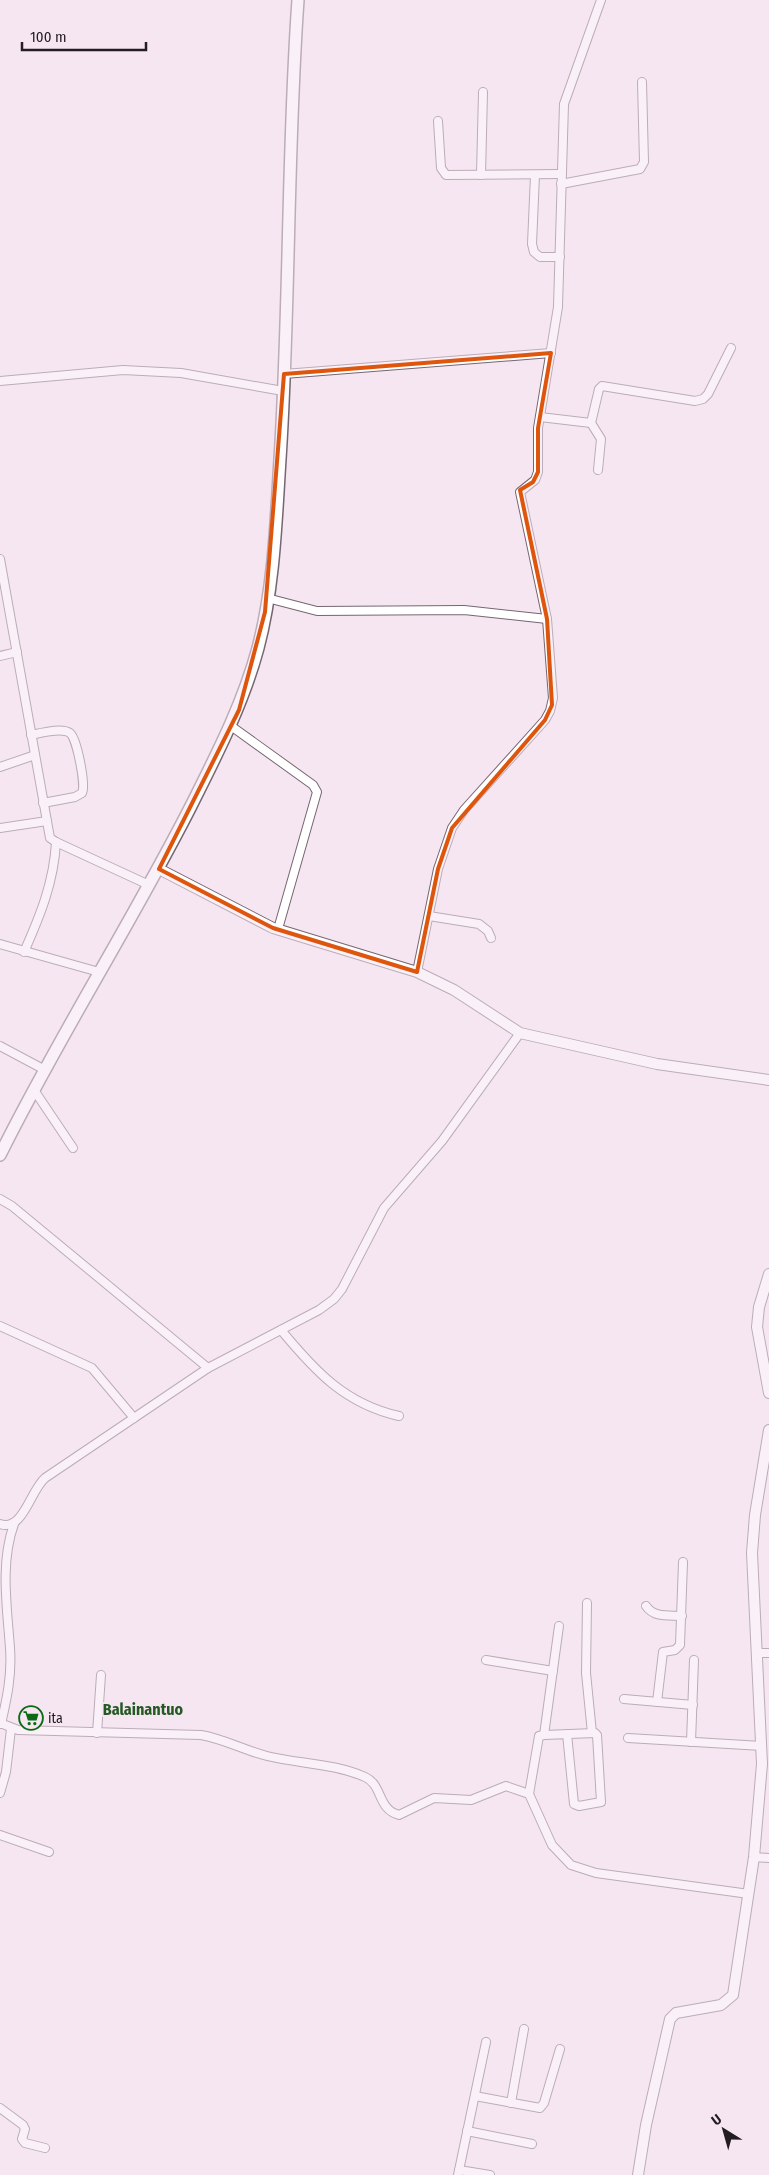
<svg xmlns="http://www.w3.org/2000/svg" width="769" height="2175" font-family="'Fira Sans Condensed',sans-serif">
<style>
.lines{fill:none;stroke-linecap:round;stroke-linejoin:round}
.minor-casing{stroke:#756771;stroke-width:10}
.tertiary-casing{stroke:#756771;stroke-width:12}
.secondary-casing{stroke:#756771;stroke-width:14}
.minor{stroke:#fff;stroke-width:8}
.tertiary{stroke:#fff;stroke-width:10}
.secondary{stroke:#fff;stroke-width:11}
.marked{fill:none;stroke:#de560d;stroke-width:4;stroke-linejoin:round}
.labels{text-anchor:middle;stroke-width:4;stroke-linejoin:round;paint-order:stroke}
.poi-label{font-size:14px;fill:#231d22;stroke:#f6e6f2;text-anchor:start}
.quarter-label{font-size:16px;font-weight:bold;fill:#245924;stroke:#f6e6f2}
</style>
<rect width="100%" height="100%" fill="#f6e6f2"/>
<g class="lines">
<g class="minor-casing">
<g id="minor">
<path d="M438,121L441,168L446,175L561,174"/>
<path d="M481,175L483,92"/>
<path d="M535,175L532,244L534,252L540,257H560"/>
<path d="M561,184L640,169L644,162L642,82"/>
<path d="M284,374L551,353"/>
<path d="M0,381L123,370L181,373L283,391"/>
<path d="M540,417L591,423L599,389L602,386L695,401L703,399L708,394L731,348"/>
<path d="M591,423L601,439L598,470"/>
<path d="M0,559L50,838L56,842L149,885"/>
<path d="M267,598L317,611L464,610L547,619"/>
<path d="M0,656L17,652"/>
<path d="M231,726L313,785L317,792L278,929"/>
<path d="M31,735C41,733 62,727 70,733C77,739 86,785 82,793L75,797L43,803"/>
<path d="M0,767L35,755"/>
<path d="M0,828L47,821"/>
<path d="M429,916L479,924L488,931L491,938"/>
<path d="M0,944L99,972"/>
<path d="M24,952C40,916 54,882 56,842"/>
<path d="M417,972L438,869L452,828L464,810L545,720L550,711L553,698L547,619L520,492L535,480L538,472V428L558,307L564,104L601,0"/>
<path d="M0,1046L45,1070"/>
<path d="M34,1090L73,1148"/>
<path d="M0,1199L12,1206L208,1368"/>
<path d="M0,1326L92,1368L134,1418"/>
<path d="M281,1330C315,1371 345,1404 399,1416"/>
<path d="M0,1524C23,1532 30,1491 45,1478L208,1368L319,1310L334,1299L342,1289L384,1208L442,1141L520,1033"/>
<path d="M587,1603L586,1673L592,1733"/>
<path d="M646,1606C654,1618 669,1615 682,1616"/>
<path d="M758,1653H769"/>
<path d="M486,1660L553,1671"/>
<path d="M624,1699L693,1705"/>
<path d="M657,1702L663,1652L675,1650L680,1645L683,1562"/>
<path d="M0,1723L18,1730L201,1735C224,1739 244,1750 267,1756C300,1764 333,1763 365,1777C383,1785 377,1809 399,1815L434,1798L471,1800L506,1786L529,1794L552,1845L571,1865L596,1873L749,1894"/>
<path d="M1,1724C7,1698 12,1675 10,1648C7,1606 0,1563 14,1524"/>
<path d="M97,1733L101,1675"/>
<path d="M544,1735L559,1626"/>
<path d="M628,1738L762,1746"/>
<path d="M691,1742L694,1660"/>
<path d="M0,1793L6,1772L11,1729"/>
<path d="M529,1794L539,1736L544,1735L595,1733L597,1735L601,1802L579,1806L574,1804L567,1734"/>
<path d="M0,1835L49,1852"/>
<path d="M754,1857L769,1858"/>
<path d="M475,2096L540,2108L544,2103L560,2049"/>
<path d="M511,2103L524,2029"/>
<path d="M0,2108L23,2125L25,2129L22,2139L25,2143L45,2148"/>
<path d="M467,2131L532,2144"/>
<path d="M459,2170L490,2175"/>
<path d="M458,2175L486,2042"/>
</g>
</g>
<g class="tertiary-casing">
<g id="tertiary">
<path d="M159,869L273,928L417,972L454,990L520,1033L657,1064L769,1080"/>
<path d="M769,1274L759,1307L757,1327L769,1393"/>
<path d="M638,2175L646,2125L670,2019L676,2013L721,2005L733,1995L754,1857L762,1764L752,1553L755,1515L769,1430"/>
</g>
</g>
<g class="secondary-casing">
<path id="secondary" d="M0,1155C59,1036 131,924 191,806C217,754 243,704 258,648C274,588 276,522 280,459C290,306 287,153 298,0"/>
</g>
<use href="#minor" class="minor"/>
<use href="#tertiary" class="tertiary"/>
<use href="#secondary" class="secondary"/>
</g>
<path d="M0 0H769V2175H0ZM551,353L538,428V472L533,482L520,490L547,619L552,705L545,720L452,828L438,869L417,972L273,928L159,869L239,710L265,612L284,374Z" fill="#f6e6f2" fill-opacity=".55" fill-rule="evenodd"/>
<path class="marked" d="M551,353L538,428V472L533,482L520,490L547,619L552,705L545,720L452,828L438,869L417,972L273,928L159,869L239,710L265,612L284,374Z"/>
<defs>
<g id="supermarket-ring" transform="scale(1.25)"><circle r="9.5" fill="#f6e6f2" stroke="#0b6a14" stroke-width="1.5"/><path d="M-6-5.5h2.5l.6 2H6L4.5 2H-2.5L-4.4-4H-6ZM-1.5 3.2a1.3 1.3 0 1 0 .1 0ZM3 3.2a1.3 1.3 0 1 0 .1 0Z" fill="#0b6a14"/></g>
</defs>
<g fill-rule="evenodd">
<use href="#supermarket-ring" x="31" y="1718"/>
</g>
<g class="labels">
<g class="poi-label">
<text x="48" y="1723">ita</text>
</g>
<g class="quarter-label">
<text x="143" y="1715">Balainantuo</text>
</g>
</g>
<g transform="translate(724 2130) rotate(323)" stroke="#f6e6f2" stroke-width="4" paint-order="stroke">
<path d="M0-4L9 19L0 12L-9 19Z" fill="#231d22"/>
<text y="-8" font-size="14" font-weight="bold" text-anchor="middle" fill="#231d22">U</text>
</g>
<path d="M22 42v8h124v-8" fill="none" stroke="#231d22" stroke-width="2.5"/>
<text x="30" y="42" font-size="15" fill="#231d22" stroke="#f6e6f2" stroke-width="4" paint-order="stroke">100 m</text>
</svg>
